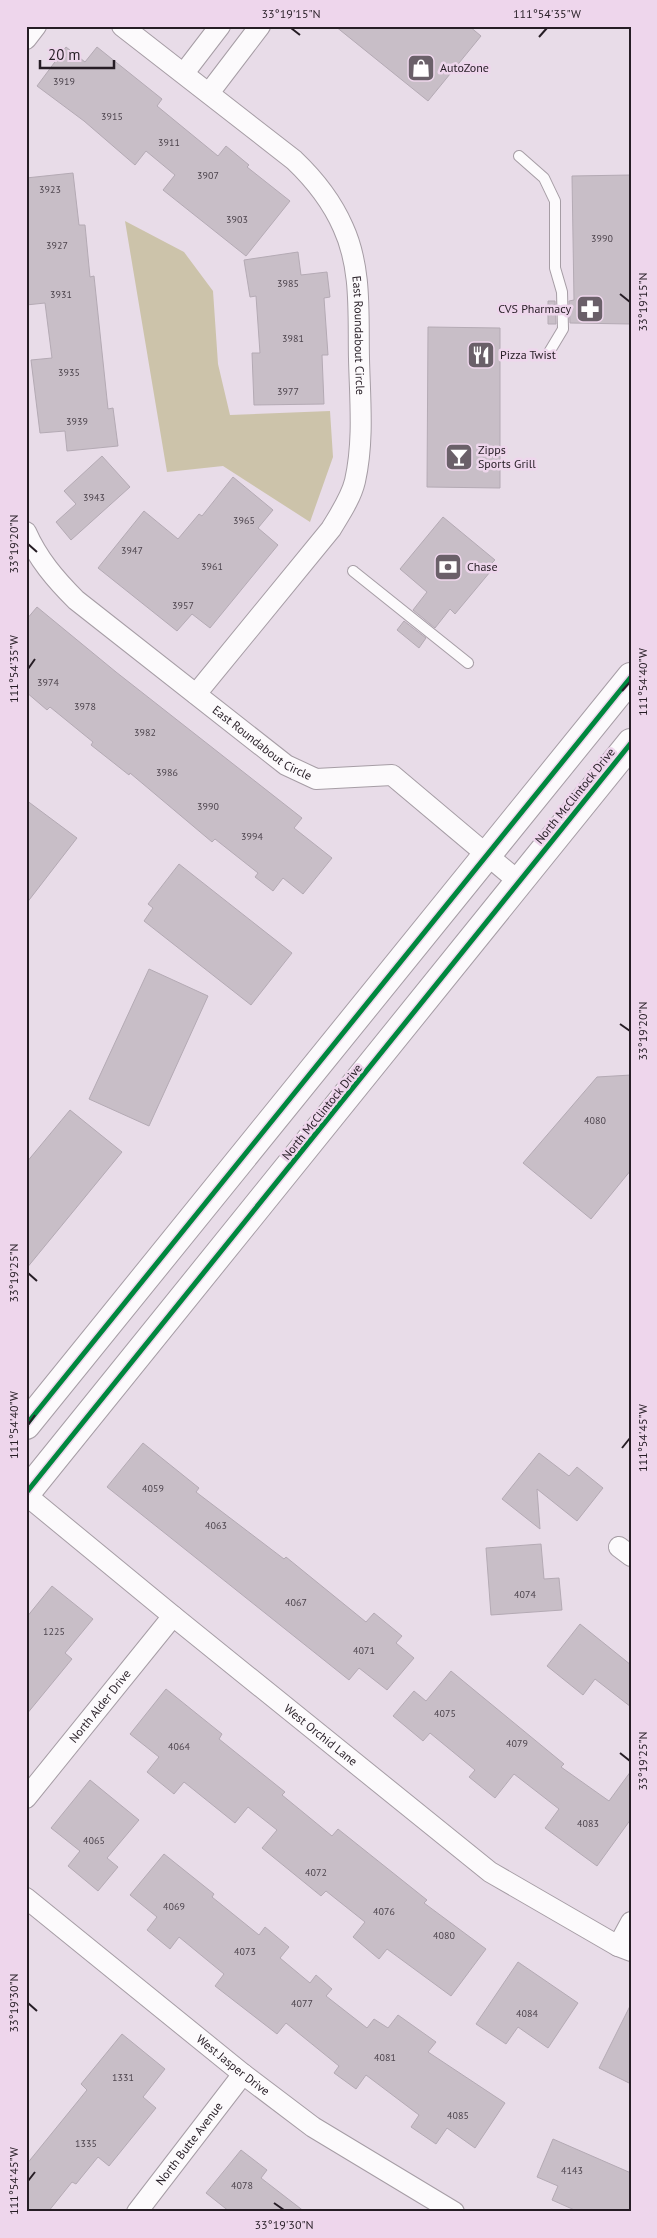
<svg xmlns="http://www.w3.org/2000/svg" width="657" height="2238" font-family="'PT Sans',sans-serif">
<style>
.green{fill:#ccc3aa}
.building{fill:#c8bec7;stroke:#b4aab4}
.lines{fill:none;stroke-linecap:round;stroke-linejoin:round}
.lane-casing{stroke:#a69da5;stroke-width:12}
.street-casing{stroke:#a69da5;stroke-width:22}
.secondary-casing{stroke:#a69da5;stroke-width:30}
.lane{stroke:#fcfafc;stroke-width:10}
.street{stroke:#fcfafc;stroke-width:20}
.secondary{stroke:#fcfafc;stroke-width:28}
.cycleway-casing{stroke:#eed6ec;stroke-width:8}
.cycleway{stroke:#00873e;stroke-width:5}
.ticks{fill:none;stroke:#261d25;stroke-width:2}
.labels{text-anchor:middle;stroke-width:5;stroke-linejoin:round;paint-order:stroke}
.number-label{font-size:10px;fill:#4e454e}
.poi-label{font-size:12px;fill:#261d25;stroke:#eed6ec;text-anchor:start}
.street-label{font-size:12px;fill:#261d25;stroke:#eed6ec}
.neatline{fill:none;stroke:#261d25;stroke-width:2}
.ticks-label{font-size:12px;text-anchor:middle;fill:#261d25}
</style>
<rect width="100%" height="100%" fill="#e8dce8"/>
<path class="green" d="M125,221L184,252L213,291L218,364L230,415L330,411L333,457L310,522L223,466L167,472Z"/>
<g class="building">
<path d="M335,26H469L481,36L428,101Z"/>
<path d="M66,47L85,62L97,47L162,99L157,106L218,156L226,146L249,165L247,167L290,201L246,256L163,190L175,175L146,151L135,165L84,121L37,86Z"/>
<path d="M73,173L79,225H85L90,277L94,276L108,409L113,408L118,446L67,451L65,431L40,433L31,360L52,358L45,303L26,305V178Z"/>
<path d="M631,175V324L570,323L569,301L574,300L572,176Z"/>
<path d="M298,252L301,275L327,272L330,297L324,298L328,355H322L324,404L254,405L252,353H260L256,296L250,297L244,260Z"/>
<path d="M548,301H555L556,324H548Z"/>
<path d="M428,327L500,328V488L427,487Z"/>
<path d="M102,456L130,487L71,540L56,522L76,504L64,491Z"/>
<path d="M233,477L273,510L258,528L278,545L210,628L192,614L177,631L98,568L144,511L178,539L199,514L202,516Z"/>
<path d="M443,517L495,560L492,563L495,566L455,614L450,609L435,628L413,610L427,592L400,569Z"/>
<path d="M37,607L116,672L302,818L294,828L332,858L303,894L283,878L273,891L255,877L258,873L215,839L212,842L130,773L129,775L91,745L93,742L50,707L47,710L26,692V620Z"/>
<path d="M404,621L426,638L419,648L397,630Z"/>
<path d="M26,800L77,838L26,904Z"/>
<path d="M179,864L292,953L251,1005L144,921L153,908L148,904Z"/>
<path d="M149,969L208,996L149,1126L89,1099Z"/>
<path d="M631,1075V1170L591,1219L523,1163L597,1077Z"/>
<path d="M70,1110L122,1152L26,1269V1163Z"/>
<path d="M143,1443L199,1488L196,1492L284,1559L286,1557L366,1622L374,1613L402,1636L396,1643L414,1658L387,1690L359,1668L349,1680L107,1487Z"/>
<path d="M539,1453L569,1476L577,1467L603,1488L577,1521L537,1489L540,1529L502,1499Z"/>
<path d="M541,1544L544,1579L559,1578L562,1610L491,1615L486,1548Z"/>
<path d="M52,1586L93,1619L65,1653L72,1659L26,1715V1618Z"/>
<path d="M580,1624L631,1665V1707L595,1679L583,1695L547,1666Z"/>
<path d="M451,1671L564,1764L561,1767L609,1801L631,1771V1819L597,1866L545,1828L559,1809L514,1774L495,1798L469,1777L475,1770L430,1733L423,1741L393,1716L414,1691L426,1701Z"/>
<path d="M166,1689L222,1734L219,1739L285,1792L282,1795L332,1836L338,1829L427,1900L424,1903L486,1949L451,1996L387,1949L379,1959L353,1937L365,1922L326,1891L321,1896L262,1848L277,1830L248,1807L235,1823L184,1782L174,1794L147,1772L159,1757L130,1734Z"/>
<path d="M90,1780L139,1820L107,1858L118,1867L98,1891L68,1866L80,1851L51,1828Z"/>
<path d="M164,1854L214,1894L212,1897L259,1935L265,1927L289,1947L280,1958L310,1983L316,1975L332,1989L326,1996L367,2028L374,2019L388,2028L398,2015L436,2042L428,2052L505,2103L475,2148L447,2128L436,2144L411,2127L419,2115L366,2075L356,2089L334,2073L339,2066L286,2023L277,2034L215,1986L224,1974L179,1937L170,1949L147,1930L157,1917L130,1895Z"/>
<path d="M518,1962L578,2003L548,2048L518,2027L506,2044L476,2024Z"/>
<path d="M631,2004V2084L599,2068Z"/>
<path d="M122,2034L165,2069L143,2097L156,2108L109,2166L98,2157L76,2184L72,2182L48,2212H26V2165L87,2090L81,2084Z"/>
<path d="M553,2139L631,2173V2212H579L552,2200L558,2186L537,2177Z"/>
<path d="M241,2150L267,2170L261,2178L305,2212H230L206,2193Z"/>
</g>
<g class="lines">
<g class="lane-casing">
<g id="lane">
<path d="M519,156L544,178L555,201V268L562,292L563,329L548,354"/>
<path d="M353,571L468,663"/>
</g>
</g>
<g class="street-casing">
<g id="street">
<path id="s1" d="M122,26L294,160C314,179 332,202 343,227C362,268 358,315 359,359C360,400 364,441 355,481C351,498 340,514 331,529L196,694"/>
<path d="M26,39L36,26"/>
<path d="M184,73L220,26"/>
<path d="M209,93L260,26"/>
<path id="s2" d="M26,532C38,559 55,579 76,600L286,765L316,779L392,775L518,881"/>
<path id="s3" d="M26,1495L173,1616L490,1872L618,1946L631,1951"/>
<path d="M619,1547L631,1556"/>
<path id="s4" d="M26,1798L173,1616"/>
<path id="s5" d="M26,1898L243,2074L313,2127L454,2212"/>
<path d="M618,1946L631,1922"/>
<path id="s6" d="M137,2212L243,2074"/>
</g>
</g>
<g class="secondary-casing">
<g id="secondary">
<path d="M26,1425L631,677"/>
<path d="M26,1493L631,743"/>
</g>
</g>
<use href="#lane" class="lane"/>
<use href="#street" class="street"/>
<use href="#secondary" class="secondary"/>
<g class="cycleway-casing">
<g id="cycleway">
<path d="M26,1425L631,677"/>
<path d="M26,1493L631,743"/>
</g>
</g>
<use href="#cycleway" class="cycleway"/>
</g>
<path class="ticks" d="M291,28L300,35M539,37L547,28M620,294L630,302M28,544L37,552M28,669L35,659M622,691L630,682M620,1024L630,1031M28,1273L37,1281M28,1425L35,1415M622,1448L630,1438M620,1753L630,1761M28,2003L37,2011M28,2181L35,2172M274,2203L284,2210"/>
<defs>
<g id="shop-square" transform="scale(1.4375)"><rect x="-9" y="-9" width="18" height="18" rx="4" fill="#6a6069" stroke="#eed6ec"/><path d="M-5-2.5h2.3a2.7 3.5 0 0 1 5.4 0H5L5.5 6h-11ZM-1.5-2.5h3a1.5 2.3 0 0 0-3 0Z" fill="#fff"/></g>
<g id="pharmacy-square" transform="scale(1.4375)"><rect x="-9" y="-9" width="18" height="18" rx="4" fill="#6a6069" stroke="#eed6ec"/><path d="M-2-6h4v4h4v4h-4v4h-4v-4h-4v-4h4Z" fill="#fff"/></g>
<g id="restaurant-square" transform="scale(1.4375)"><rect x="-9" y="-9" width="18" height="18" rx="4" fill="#6a6069" stroke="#eed6ec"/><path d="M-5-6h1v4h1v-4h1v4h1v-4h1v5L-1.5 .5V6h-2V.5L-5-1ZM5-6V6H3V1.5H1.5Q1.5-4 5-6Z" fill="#fff"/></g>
<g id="bar-square" transform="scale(1.4375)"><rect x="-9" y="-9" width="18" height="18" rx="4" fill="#6a6069" stroke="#eed6ec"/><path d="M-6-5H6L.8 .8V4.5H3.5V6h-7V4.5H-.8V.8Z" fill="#fff"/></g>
<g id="bank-square" transform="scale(1.4375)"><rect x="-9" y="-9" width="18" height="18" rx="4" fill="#6a6069" stroke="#eed6ec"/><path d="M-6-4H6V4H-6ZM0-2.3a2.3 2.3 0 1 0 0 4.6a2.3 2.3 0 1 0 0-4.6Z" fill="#fff"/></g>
</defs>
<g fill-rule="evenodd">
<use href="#shop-square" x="421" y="68"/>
<use href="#pharmacy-square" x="590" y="309"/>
<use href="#restaurant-square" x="481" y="355"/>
<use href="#bar-square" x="459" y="457"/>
<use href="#bank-square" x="448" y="567"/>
</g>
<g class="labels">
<g class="number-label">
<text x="64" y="85">3919</text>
<text x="112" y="120">3915</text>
<text x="169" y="146">3911</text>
<text x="208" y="179">3907</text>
<text x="50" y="193">3923</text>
<text x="237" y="223">3903</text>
<text x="602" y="242">3990</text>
<text x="57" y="249">3927</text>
<text x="288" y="287">3985</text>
<text x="61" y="298">3931</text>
<text x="293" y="342">3981</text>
<text x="69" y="376">3935</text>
<text x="288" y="395">3977</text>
<text x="77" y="425">3939</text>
<text x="94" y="501">3943</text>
<text x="244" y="524">3965</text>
<text x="132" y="554">3947</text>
<text x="212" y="570">3961</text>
<text x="183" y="609">3957</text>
<text x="48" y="686">3974</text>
<text x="85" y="710">3978</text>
<text x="145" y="736">3982</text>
<text x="167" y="776">3986</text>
<text x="208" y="810">3990</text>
<text x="252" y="840">3994</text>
<text x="595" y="1124">4080</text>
<text x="153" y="1492">4059</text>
<text x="216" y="1529">4063</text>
<text x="525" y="1598">4074</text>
<text x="296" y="1606">4067</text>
<text x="54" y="1635">1225</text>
<text x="364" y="1654">4071</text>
<text x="445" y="1717">4075</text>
<text x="517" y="1747">4079</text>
<text x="179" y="1750">4064</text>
<text x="588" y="1827">4083</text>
<text x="94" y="1844">4065</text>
<text x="316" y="1876">4072</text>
<text x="174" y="1910">4069</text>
<text x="384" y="1915">4076</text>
<text x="444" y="1939">4080</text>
<text x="245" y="1955">4073</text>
<text x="302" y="2007">4077</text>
<text x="527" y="2017">4084</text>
<text x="385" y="2061">4081</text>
<text x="123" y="2081">1331</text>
<text x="458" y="2119">4085</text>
<text x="86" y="2147">1335</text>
<text x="572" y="2174">4143</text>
<text x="242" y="2189">4078</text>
</g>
<g class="poi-label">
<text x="440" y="72">AutoZone</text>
<text x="571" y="313" text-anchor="end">CVS Pharmacy</text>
<text x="500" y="359">Pizza Twist</text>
<text x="478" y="454">Zipps<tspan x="478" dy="14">Sports Grill</tspan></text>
<text x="467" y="571">Chase</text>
</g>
<g class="street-label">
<text dy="4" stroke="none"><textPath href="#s1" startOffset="412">East Roundabout Circle</textPath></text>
<text dy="4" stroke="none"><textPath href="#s2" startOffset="320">East Roundabout Circle</textPath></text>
<text transform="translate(575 796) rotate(-51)" y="4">North McClintock Drive</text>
<text transform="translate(322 1112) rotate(-51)" y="4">North McClintock Drive</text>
<text dy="4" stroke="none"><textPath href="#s4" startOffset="118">North Alder Drive</textPath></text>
<text dy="4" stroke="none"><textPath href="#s3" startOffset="380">West Orchid Lane</textPath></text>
<text dy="4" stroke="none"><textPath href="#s5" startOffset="266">West Jasper Drive</textPath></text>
<text dy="4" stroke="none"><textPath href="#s6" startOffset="86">North Butte Avenue</textPath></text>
</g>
</g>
<rect width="657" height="2238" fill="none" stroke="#eed6ec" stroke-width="55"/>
<path d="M40 60v8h74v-8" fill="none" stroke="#261d25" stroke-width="2.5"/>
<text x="48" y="60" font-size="15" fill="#261d25" stroke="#eed6ec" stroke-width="4" paint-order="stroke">20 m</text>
<rect x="28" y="28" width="602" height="2182" class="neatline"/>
<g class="ticks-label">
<text x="291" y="18">33°19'15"N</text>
<text x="547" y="18">111°54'35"W</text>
<text transform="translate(643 302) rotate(-90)" y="4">33°19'15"N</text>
<text transform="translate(14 544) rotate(-90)" y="4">33°19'20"N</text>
<text transform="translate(14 669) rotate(-90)" y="4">111°54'35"W</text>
<text transform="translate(643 682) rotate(-90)" y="4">111°54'40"W</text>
<text transform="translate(643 1031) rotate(-90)" y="4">33°19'20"N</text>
<text transform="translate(14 1273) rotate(-90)" y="4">33°19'25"N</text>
<text transform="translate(14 1425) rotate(-90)" y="4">111°54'40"W</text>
<text transform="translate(643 1438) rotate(-90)" y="4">111°54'45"W</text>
<text transform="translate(643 1761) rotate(-90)" y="4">33°19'25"N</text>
<text transform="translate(14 2003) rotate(-90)" y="4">33°19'30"N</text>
<text transform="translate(14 2181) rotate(-90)" y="4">111°54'45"W</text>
<text x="284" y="2229">33°19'30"N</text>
</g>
</svg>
